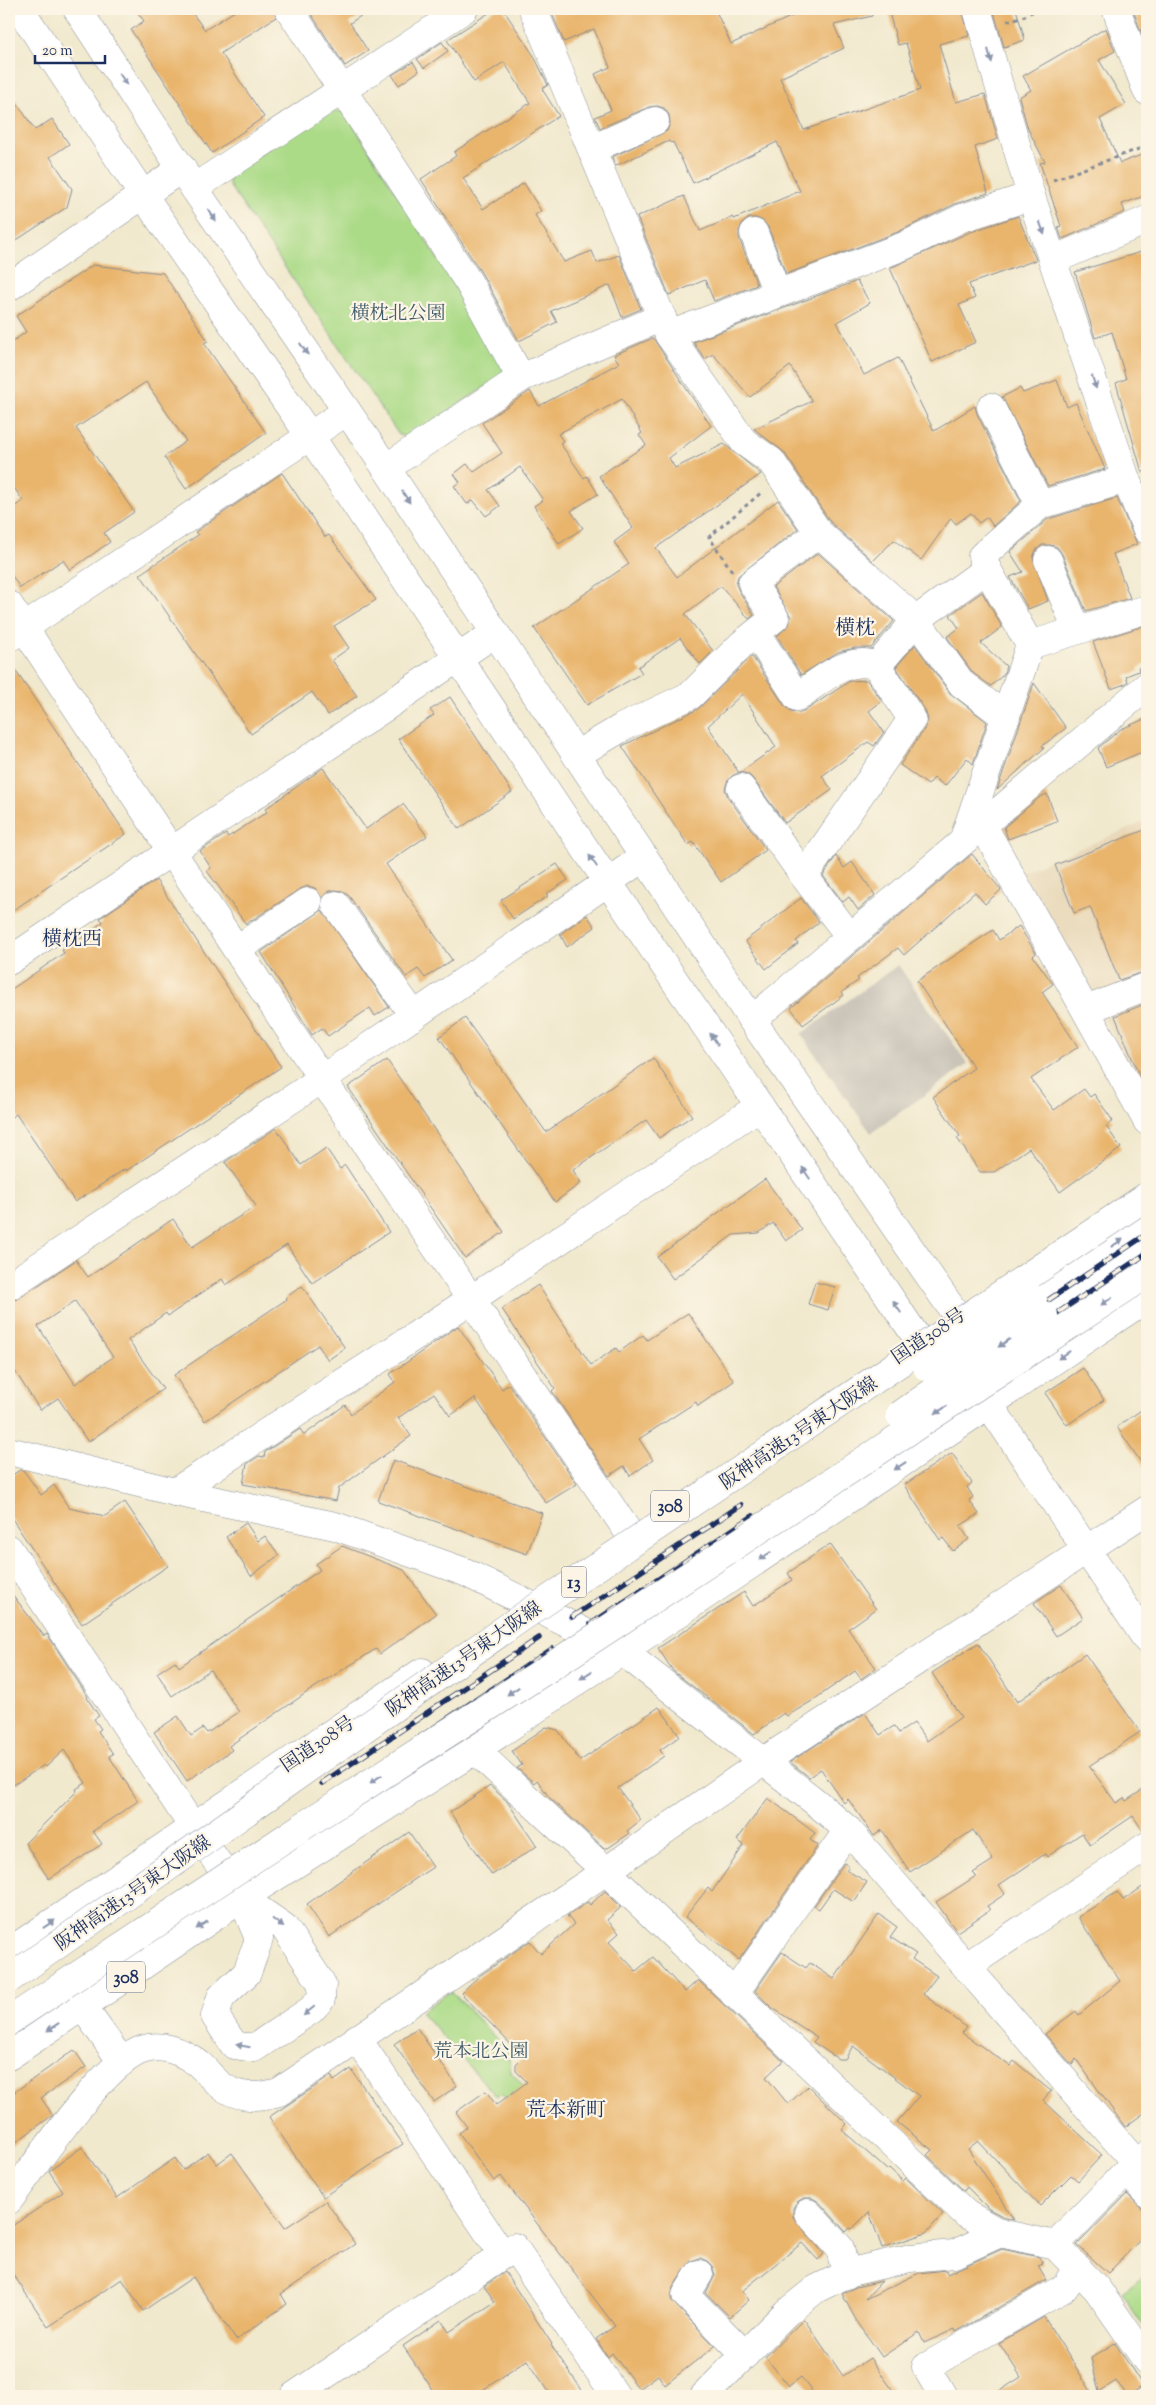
<svg xmlns="http://www.w3.org/2000/svg" width="1156" height="2405" font-family="'Sorts Mill Goudy','Noto Serif JP',serif">
<style>
.built{fill:#e9d9ba}
.industrial{fill:#c9c3b8}
.green{fill:#acdb88;stroke:#648573}
.building{fill:#e9b56d;fill-rule:evenodd}
.lines{fill:none;stroke-linecap:round;stroke-linejoin:round}
.minor-casing{stroke:#868c96;stroke-width:29}
.highway-casing{stroke:#868c96;stroke-width:29}
.path{stroke:#868c96;stroke-width:3;stroke-dasharray:4 4;stroke-linecap:butt}
.minor{stroke:#fff;stroke-width:28}
.highway{stroke:#fff;stroke-width:28}
.rail-casing{stroke:#1b2f5e;stroke-width:5.5}
.rail{stroke:#fcf5e5;stroke-width:4;stroke-dasharray:11;stroke-linecap:butt}
.highway-bridge-casing{stroke:#868c96;stroke-width:29;stroke-linecap:butt}
.highway-bridge{stroke:#fff;stroke-width:28}
.oneway{fill:#8d97ae}
.labels{text-anchor:middle;stroke-width:4.5;stroke-linejoin:round;paint-order:stroke}
.shield{fill:#fcf5e5;stroke:#5e6a86;stroke-width:1}
.shield-label{font-size:18px;font-weight:bold;fill:#1b2f5e}
.park-label{font-size:19px;fill:#3f5a68;stroke:#fcf5e5}
.street-label{font-size:19px;fill:#1b2f5e;stroke:#fcf5e5}
.neighbourhood-label{font-size:20px;fill:#1b2f5e;stroke:#fcf5e5}
</style>
<rect width="100%" height="100%" fill="#fcf5e5"/>
<filter id="ink" filterUnits="userSpaceOnUse"><feTurbulence type="fractalNoise" baseFrequency=".02" numOctaves="2"/><feDisplacementMap in="SourceGraphic" scale="10" xChannelSelector="R" yChannelSelector="G"/><feConvolveMatrix kernelMatrix="1 2 1 2 8 2 1 2 1" color-interpolation-filters="sRGB"/></filter>
<filter id="wash" filterUnits="userSpaceOnUse"><feTurbulence type="fractalNoise" baseFrequency=".0096" numOctaves="4" result="noise"/><feDisplacementMap in="SourceGraphic" scale="20" xChannelSelector="R" yChannelSelector="G"/><feGaussianBlur stdDeviation="1.12" result="paint"/><feColorMatrix in="noise" values="0 0 0 0 0 0 0 0 0 0 0 0 0 0 0 0 0 1.4 0 .05"/><feComposite in="paint" operator="in"/></filter>
<g filter="url(#wash)">
<rect width="100%" height="100%" fill="#f1e9ce"/>
<path class="built" d="M1147,821V1053L1127,1061L1022,872Z"/>
<path class="industrial" d="M898,965L968,1064L871,1133L801,1034Z"/>
<g class="green">
<path d="M326,109L345,112L505,365L501,377L408,437L399,435L229,185V175Z"/>
<path d="M451,1991L508,2051L511,2072L547,2111L526,2125L502,2093L497,2097L421,2012Z"/>
<path d="M1147,2274V2331L1121,2293Z"/>
</g>
<g id="blocks">
<g class="building">
<path d="M135,9H189L205,30L238,9H274L276,17L221,53L264,117L212,153L131,30L144,21Z"/>
<path d="M308,9H371L350,23L368,51L345,66Z"/>
<path d="M495,9H503L534,56L548,85L542,89L559,116L463,178L483,209L524,183L541,211L535,215L564,262L592,251L597,263L619,255L641,309L622,317L610,285L551,311L557,322L519,341L482,274L421,179L456,156L454,152L530,103L504,62L474,82L447,40Z"/>
<path d="M550,9H715L731,44L808,9H871L872,16L834,25L844,48L780,78L804,130L920,90L906,43L898,45L888,9H962L969,36L939,44L956,102L985,94L998,139L975,147L988,193L955,204L898,232L786,274L768,227L763,221L756,218H749L742,224L739,231V238L757,285L714,301L705,280L669,295L637,217L684,196L700,231L733,217L734,219L800,191L777,142L693,183L673,142L671,143L669,141L615,166L612,157L667,131L670,123L669,115L664,108L657,106L649,107L600,128L595,117L611,110L595,74L610,67L594,29L564,42Z"/>
<path d="M993,9H1016L1025,40L1004,47Z"/>
<path d="M1136,9H1147V32L1142,35L1133,10Z"/>
<path d="M1106,28L1115,51L1099,60L1126,104L1100,119L1120,163L1147,153V195L1122,204L1125,212L1062,239L1058,227L1061,226L1040,163L1045,162L1028,129L1019,97L1031,90L1023,76Z"/>
<path d="M442,42L448,51L424,68L417,59Z"/>
<path d="M413,62L419,71L399,85L392,75Z"/>
<path d="M9,91L35,130L52,119L69,144L50,157L72,189L67,207L9,245Z"/>
<path d="M1018,216L1036,260L969,284L975,298L959,305L976,342L932,362L890,268L968,233Z"/>
<path d="M1141,252L1147,274V471L1142,472L1116,383L1126,379L1112,332L1095,338L1075,272Z"/>
<path d="M93,265L163,273L208,341L204,343L266,433L186,489L164,457L186,441L146,382L76,428L134,512L104,533L110,542L70,570L63,560L20,588L9,571V510L23,501L9,480V344L26,332L16,316Z"/>
<path d="M857,281L870,303L837,322L864,375L898,358L934,431L975,406L977,414L1021,501L993,526L987,517L979,523L971,513L956,524L951,518L921,560L894,540L873,561L831,523L784,452L754,429L812,401L790,366L750,397L713,354L705,359L693,342Z"/>
<path d="M653,338L711,426L669,458L675,468L724,444L761,474L656,548L677,577L778,500L798,529L738,576L736,584L739,591L754,615L749,619L721,586L685,614L713,651L700,664L680,638L638,667L642,673L587,705L534,628L629,564L614,542L633,528L599,476L646,445L639,435L642,433L622,399L558,434L563,441L560,443L584,478L587,476L598,494L571,511L583,528L559,544L534,506L543,500L520,467L488,490L500,506L486,516L473,500L467,504L454,486L460,482L454,474L467,464L474,472L502,453L482,423L530,391L539,406L619,363L614,355Z"/>
<path d="M1057,380L1067,407L1076,403L1105,469L1048,486L1002,397L1020,388L1023,393Z"/>
<path d="M282,473L325,537L329,535L376,600L334,626L349,648L332,660L357,696L328,715L312,692L251,734L140,574L198,535L195,532Z"/>
<path d="M1117,498L1137,544L1113,554L1130,598L1086,611L1062,554L1057,547L1050,545H1042L1036,550L1033,558L1048,601L1028,609L1010,577L1023,572L1010,552L1048,519Z"/>
<path d="M818,553L894,621L871,648H855L838,652L801,675L777,636L789,625L791,617L773,587Z"/>
<path d="M982,592L1002,627L981,643L1006,666L1004,674L991,686L973,673L947,637L959,628L950,615Z"/>
<path d="M1147,625V664L1138,668L1139,671L1126,676L1128,682L1125,684L1111,689L1093,642Z"/>
<path d="M915,645L950,693L987,722L973,764L967,758L945,786L934,778L928,785L900,765L925,728L928,720L925,710L896,667Z"/>
<path d="M752,656L784,705L791,711L798,713L806,710L850,681L867,680L882,701L869,711L884,732L874,746L868,742L822,776L832,790L785,823L753,779L748,774L740,772L732,776L727,782L725,789L728,797L766,850L721,882L693,842L688,845L622,746L698,709ZM742,694L776,747L739,773L708,726Z"/>
<path d="M9,661L126,834L9,913Z"/>
<path d="M1034,683L1066,728L1042,746L1044,748L997,790Z"/>
<path d="M450,697L512,792L459,829L398,739L434,715L430,710Z"/>
<path d="M1147,718V750L1106,767L1098,748L1121,729Z"/>
<path d="M323,768L366,829L403,804L427,836L386,864L452,960L425,978L418,969L406,977L349,896L343,891L334,890L327,892L322,898L315,888L308,886L300,889L246,924L207,871L211,868L200,851L226,834L228,837L267,812L265,809Z"/>
<path d="M1047,794L1057,821L1008,839L1004,827L1040,797Z"/>
<path d="M1147,829V971L1119,980L1090,907L1074,913L1055,865Z"/>
<path d="M972,854L1001,890L985,904L975,892L904,955L898,948L857,978L859,980L842,992L844,995L803,1025L791,1008Z"/>
<path d="M836,856L844,868L852,862L875,895L858,910L849,897L843,902L823,876Z"/>
<path d="M557,864L568,880L546,894L548,896L513,919L501,900Z"/>
<path d="M156,880L281,1067L126,1171L125,1169L75,1202L16,1114L9,1119V991L64,953L62,950L103,922L100,918Z"/>
<path d="M801,898L819,922L796,941L798,944L766,969L745,941Z"/>
<path d="M322,910L389,1007L375,1016L370,1008L328,1036L322,1028L312,1035L261,952Z"/>
<path d="M587,915L595,927L567,947L560,934Z"/>
<path d="M1019,926L1036,953L1033,956L1053,984L1042,992L1078,1047L1031,1079L1054,1110L1084,1089L1090,1097L1094,1094L1113,1121L1106,1126L1121,1148L1060,1192L1029,1148L994,1172H980L957,1138L960,1136L933,1097L974,1068L917,981L993,930L999,940Z"/>
<path d="M1147,1003V1089L1136,1068L1115,1016Z"/>
<path d="M465,1018L546,1132L653,1058L692,1116L659,1138L646,1120L573,1170L581,1183L555,1202L439,1037Z"/>
<path d="M387,1060L504,1232L465,1258L348,1087Z"/>
<path d="M276,1128L301,1165L326,1148L340,1169L345,1165L389,1232L312,1283L287,1245L226,1285L222,1279L168,1316L166,1313L128,1340L163,1389L88,1442L58,1398L40,1410L9,1362V1301L18,1299L76,1260L88,1277L173,1219L192,1247L256,1206L225,1162ZM75,1301L113,1357L75,1384L38,1326Z"/>
<path d="M765,1179L802,1230L786,1241L773,1223L759,1233L733,1235L673,1279L657,1257Z"/>
<path d="M815,1282L835,1287L828,1310L808,1304Z"/>
<path d="M538,1285L591,1365L616,1348L619,1352L643,1335L647,1340L688,1313L734,1381L698,1406L696,1402L639,1439L653,1460L630,1476L624,1466L609,1476L552,1391L555,1388L502,1309Z"/>
<path d="M302,1286L345,1348L328,1360L318,1345L205,1421L174,1375L287,1299L285,1298Z"/>
<path d="M458,1326L502,1389L509,1384L577,1484L546,1503L475,1398L450,1416L434,1393L398,1418L411,1436L339,1488L336,1501L243,1484L247,1464L259,1456L264,1457L265,1452L300,1429L304,1435L345,1405L351,1414L395,1382L390,1374Z"/>
<path d="M1083,1368L1104,1400L1067,1425L1045,1393Z"/>
<path d="M1147,1406V1471L1117,1427Z"/>
<path d="M952,1453L972,1483L967,1487L973,1497L969,1500L979,1514L960,1526L969,1539L953,1551L943,1538L940,1540L904,1485Z"/>
<path d="M393,1460L542,1513L527,1554L378,1501Z"/>
<path d="M20,1470L24,1471L41,1495L54,1485L69,1508L105,1516L125,1502L168,1566L82,1624L9,1514V1477Z"/>
<path d="M246,1523L258,1541L265,1536L279,1555L251,1576L226,1537Z"/>
<path d="M830,1544L876,1609L848,1629L876,1668L861,1679L855,1671L812,1701L787,1716L784,1713L754,1734L673,1671L658,1648L744,1592L753,1606L792,1580L788,1573Z"/>
<path d="M342,1546L404,1570L436,1614L380,1654L376,1649L309,1691L229,1746L232,1750L187,1781L154,1732L178,1716L191,1736L203,1728L207,1733L239,1712L210,1670L172,1696L157,1673L175,1661L179,1667L320,1570L316,1564Z"/>
<path d="M1061,1585L1083,1618L1056,1636L1034,1603Z"/>
<path d="M9,1590L44,1636L47,1634L88,1697L87,1698L99,1716L94,1719L101,1729L98,1731L113,1754L109,1756L138,1801L93,1831L102,1844L49,1879L25,1843L77,1791L76,1789L86,1783L64,1750L46,1767L44,1765L9,1788Z"/>
<path d="M978,1643L1017,1702L1085,1654L1140,1732L1089,1766L1116,1803L1124,1798L1126,1801L1147,1787V1831H1143L1133,1816L1090,1845L1082,1833L1047,1857L1045,1854L999,1885L1005,1894L987,1906L990,1910L957,1932L936,1902L976,1876L973,1873L993,1860L973,1830L910,1872L882,1830L874,1836L848,1799L844,1803L821,1769L809,1777L790,1762L865,1713L880,1735L894,1726L899,1733L914,1723L927,1741L961,1717L932,1673Z"/>
<path d="M659,1707L680,1736L660,1750L664,1756L618,1788L641,1820L627,1831L629,1834L608,1848H604L549,1797L537,1780L534,1783L517,1768L522,1765L512,1751L546,1727L558,1730L580,1761Z"/>
<path d="M490,1786L507,1801L537,1846L492,1875L450,1812Z"/>
<path d="M768,1798L815,1833L810,1840L818,1845L739,1960L685,1917L708,1888L712,1892L744,1845L737,1840Z"/>
<path d="M409,1832L433,1867L329,1937L307,1904Z"/>
<path d="M844,1863L849,1866L846,1870L867,1882L854,1902L833,1889L819,1909L814,1906Z"/>
<path d="M1147,1884V2111L1125,2127L1076,2059L1072,2065L1045,2034L1076,2011L1079,2015L1120,1981L1078,1917L1117,1892L1123,1900Z"/>
<path d="M605,1891L621,1907L607,1920L619,1933L609,1942L636,1971L653,1957L685,1992L698,1980L783,2061L766,2077L788,2104L808,2086L847,2124L842,2130L887,2170L889,2168L903,2181L906,2178L943,2214L926,2233L882,2248L869,2212L852,2229L850,2228L846,2232L819,2202L812,2198H804L797,2202L793,2208V2217L824,2254L818,2260L802,2243L742,2291L749,2300L730,2317L706,2293L715,2275L712,2266L707,2261L700,2258L691,2261L673,2287L671,2300L715,2346L665,2385L658,2375L639,2389L612,2353L608,2357L596,2339L615,2326L501,2176L494,2181L459,2133L467,2127L456,2112L486,2091L496,2105L527,2082L516,2071V2064L523,2057L461,1993L479,1976L530,1941L541,1954L574,1924L567,1916L588,1902L590,1905Z"/>
<path d="M879,1914L897,1927L890,1937L916,1954L912,1959L937,1976L923,1994L966,2027L962,2033L1010,2066L1014,2061L1051,2091L1043,2100L1102,2155L1078,2181L1071,2175L1040,2206L978,2141L968,2149L1014,2220L1006,2218L989,2209L967,2187L964,2191L927,2155L932,2150L897,2122L919,2096L853,2046L845,2059H838L813,2042L817,2037L771,2007L755,1991L782,1952L806,1968L810,1963L834,1979Z"/>
<path d="M417,2028L457,2086L434,2102L394,2044Z"/>
<path d="M74,2050L86,2067L41,2098L53,2115L9,2147V2096Z"/>
<path d="M351,2069L403,2144L323,2197L269,2117L331,2076L334,2081Z"/>
<path d="M82,2147L117,2198L175,2158L183,2170L208,2152L217,2164L232,2153L285,2228L326,2201L355,2244L281,2294L287,2304L236,2340L193,2277L143,2311L122,2279L48,2327L9,2268V2228L63,2192L49,2171Z"/>
<path d="M1127,2194L1147,2213V2233L1108,2273L1077,2245Z"/>
<path d="M1002,2249L1039,2257L1043,2264L1038,2266L1046,2280L956,2332L955,2329L924,2343L919,2332L882,2357L856,2320L842,2294L856,2287L882,2281L865,2299L919,2273L946,2270L947,2274Z"/>
<path d="M505,2272L552,2344L551,2345L586,2396H552L527,2360L474,2396H437L403,2346L441,2320L449,2332L495,2302L484,2286Z"/>
<path d="M1044,2317L1094,2396H992L1021,2377L999,2343Z"/>
<path d="M804,2319L843,2376L870,2358L897,2396H815L801,2377L789,2386L765,2357Z"/>
<path d="M1115,2343L1143,2386L1128,2396L1116,2381L1099,2392L1091,2358Z"/>
</g>
</g>
</g>
<g filter="url(#ink)">
<use href="#blocks" fill-opacity="0" stroke="#868c96" stroke-width="1"/>
<g class="lines">
<g class="minor-casing">
<g id="minor">
<path d="M20,9L143,195L310,436L586,850L920,1342L941,1361"/>
<path d="M77,9L194,188L386,468L752,1020L957,1316L967,1344"/>
<path d="M289,9L469,283L521,378"/>
<path d="M533,9L669,335L744,442L771,461L819,533L916,620L962,684L1006,717"/>
<path d="M977,9L1031,196L1126,479L1147,530"/>
<path d="M1116,9L1147,91"/>
<path d="M592,149L655,121"/>
<path d="M194,188L464,9"/>
<path d="M754,233L777,293"/>
<path d="M1053,260L1147,220"/>
<path d="M9,287L182,168"/>
<path d="M669,335L904,246L962,218L1031,196"/>
<path d="M991,407L1040,505"/>
<path d="M386,468L521,378L662,317"/>
<path d="M1048,560L1077,630"/>
<path d="M9,605L322,1079L629,1533"/>
<path d="M756,633L797,697C819,682 848,654 877,666"/>
<path d="M10,637L347,411"/>
<path d="M1030,645L1147,609"/>
<path d="M576,755L623,727L691,695L742,644L775,618L752,583L819,533"/>
<path d="M741,788L804,876"/>
<path d="M982,824L1147,1121"/>
<path d="M964,838L1030,645L987,569"/>
<path d="M336,905L414,1016"/>
<path d="M850,937L804,876L912,719L877,666L916,620L987,569L982,556L1040,505L1126,479"/>
<path d="M237,949L308,902"/>
<path d="M9,961L495,633"/>
<path d="M1086,1010L1147,986"/>
<path d="M752,1020L1147,686"/>
<path d="M9,1286L322,1079L644,857"/>
<path d="M981,1382L990,1406L1147,1640"/>
<path d="M9,1451L175,1492L335,1526L465,1572L622,1651L818,1804L848,1830L1136,2163"/>
<path d="M175,1492L472,1299L760,1106"/>
<path d="M9,1549L193,1827L242,1898L259,1939L247,1973L221,1997L215,2016L234,2045L254,2048L311,2010L321,1999L322,1984L284,1927L242,1898"/>
<path d="M475,1750L606,1871L966,2214L1000,2233L1055,2245L1097,2289L1147,2361"/>
<path d="M967,1966L1147,1846"/>
<path d="M734,1994L848,1830"/>
<path d="M83,2007L122,2062"/>
<path d="M357,2038L503,2255"/>
<path d="M1127,2171L1147,2193"/>
<path d="M9,2200C37,2163 99,2069 139,2051C160,2042 182,2051 199,2064C206,2070 211,2077 218,2083C236,2099 257,2098 279,2092L606,1871L764,1761L1147,1510"/>
<path d="M808,2213L840,2248L846,2275"/>
<path d="M1055,2245L1127,2171L1147,2155"/>
<path d="M699,2274L686,2295L745,2355"/>
<path d="M294,2396L514,2247L616,2396"/>
<path d="M704,2396L786,2313L816,2289L851,2272L910,2258L954,2254L1000,2233"/>
<path d="M943,2396L926,2367L1064,2288L1078,2268"/>
</g>
</g>
<g class="highway-casing">
<g id="highway">
<path d="M1033,1299L1147,1223"/>
<path d="M1044,1315L1147,1246"/>
<path d="M9,1952L422,1672"/>
<path d="M9,2056L242,1898L475,1750L1147,1298"/>
</g>
</g>
<g class="path">
<path d="M1007,21L1025,16L1037,9"/>
<path d="M1053,180L1147,146"/>
<path d="M732,571L709,537L762,492"/>
</g>
<use href="#minor" class="minor"/>
<use href="#highway" class="highway"/>
<g class="rail-casing">
<g id="rail">
<path d="M993,1337L1147,1234"/>
<path d="M1004,1349L1147,1253"/>
<path d="M572,1617L741,1505"/>
<path d="M591,1624L753,1516"/>
<path d="M322,1783L539,1638"/>
<path d="M330,1797L552,1649"/>
</g>
</g>
<use href="#rail" class="rail"/>
<g class="highway-bridge-casing">
<g id="highway-bridge">
<path d="M927,1367L1033,1299"/>
<path d="M900,1415L1044,1315"/>
<path d="M9,1979L518,1620L1147,1196"/>
<path d="M9,2021L314,1819L549,1668L1147,1274"/>
</g>
</g>
<use href="#highway-bridge" class="highway-bridge"/>
</g>
<defs><path id="oneway-solid" d="M-6-.8H1V-3.2L6.5 0L1 3.2V.8H-6Z" transform="scale(1.25)"/></defs>
<g class="oneway">
<use href="#oneway-solid" transform="translate(990 56) rotate(74)"/>
<use href="#oneway-solid" transform="translate(123 79) rotate(57)"/>
<use href="#oneway-solid" transform="translate(212 215) rotate(56)"/>
<use href="#oneway-solid" transform="translate(1042 228) rotate(70)"/>
<use href="#oneway-solid" transform="translate(304 349) rotate(55)"/>
<use href="#oneway-solid" transform="translate(1094 382) rotate(72)"/>
<use href="#oneway-solid" transform="translate(406 497) rotate(57)"/>
<use href="#oneway-solid" transform="translate(593 861) rotate(-124)"/>
<use href="#oneway-solid" transform="translate(714 1039) rotate(-124)"/>
<use href="#oneway-solid" transform="translate(806 1173) rotate(-124)"/>
<use href="#oneway-solid" transform="translate(1117 1243) rotate(-34)"/>
<use href="#oneway-solid" transform="translate(1107 1301) rotate(147)"/>
<use href="#oneway-solid" transform="translate(897 1307) rotate(-124)"/>
<use href="#oneway-solid" transform="translate(1004 1343) rotate(145)"/>
<use href="#oneway-solid" transform="translate(1064 1355) rotate(146)"/>
<use href="#oneway-solid" transform="translate(941 1410) rotate(147)"/>
<use href="#oneway-solid" transform="translate(900 1466) rotate(146)"/>
<use href="#oneway-solid" transform="translate(765 1556) rotate(146)"/>
<use href="#oneway-solid" transform="translate(586 1675) rotate(146)"/>
<use href="#oneway-solid" transform="translate(513 1691) rotate(147)"/>
<use href="#oneway-solid" transform="translate(376 1779) rotate(147)"/>
<use href="#oneway-solid" transform="translate(278 1923) rotate(37)"/>
<use href="#oneway-solid" transform="translate(49 1924) rotate(-34)"/>
<use href="#oneway-solid" transform="translate(202 1925) rotate(146)"/>
<use href="#oneway-solid" transform="translate(309 2011) rotate(140)"/>
<use href="#oneway-solid" transform="translate(53 2027) rotate(146)"/>
<use href="#oneway-solid" transform="translate(243 2046) rotate(-170)"/>
</g>
</g>
<g class="labels">
<g class="shield">
<rect x="651" y="1490.5" width="38" height="31" rx="4"/>
<rect x="561.5" y="1566.5" width="25" height="31" rx="4"/>
<rect x="107" y="1961.5" width="38" height="31" rx="4"/>
</g>
<g class="shield-label">
<text x="670" y="1512">308</text>
<text x="574" y="1588">13</text>
<text x="126" y="1983">308</text>
</g>
<g class="park-label">
<text x="398" y="319">横枕北公園</text>
<text x="481" y="2057">荒本北公園</text>
</g>
<g class="street-label">
<text transform="translate(928 1335) rotate(-34)" y="7">国道308号</text>
<text transform="translate(798 1432) rotate(-34)" y="7">阪神高速13号東大阪線</text>
<text transform="translate(463 1658) rotate(-35)" y="7">阪神高速13号東大阪線</text>
<text transform="translate(317 1743) rotate(-34)" y="7">国道308号</text>
<text transform="translate(132 1892) rotate(-35)" y="7">阪神高速13号東大阪線</text>
</g>
<g class="neighbourhood-label">
<text x="855" y="634">横枕</text>
<text x="72" y="945">横枕西</text>
<text x="566" y="2116">荒本新町</text>
</g>
</g>
<rect width="1156" height="2405" fill="none" stroke="#fcf5e5" stroke-width="30"/>
<path d="M35 55v8h70v-8" fill="none" stroke="#1b2f5e" stroke-width="2.5"/>
<text x="42" y="55" font-size="15" fill="#1b2f5e" stroke="#fcf5e5" stroke-width="4" paint-order="stroke">20 m</text>
</svg>
